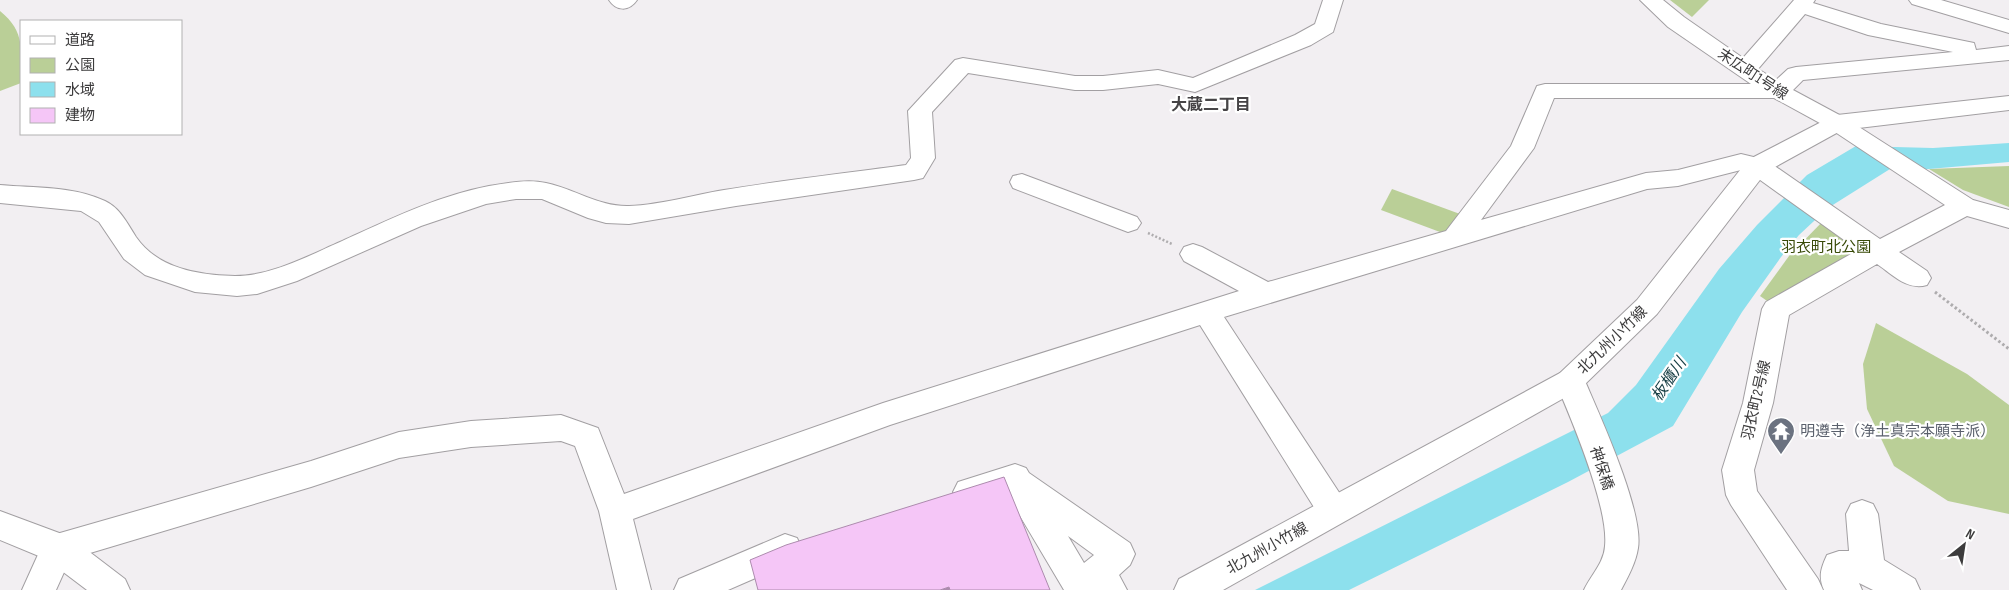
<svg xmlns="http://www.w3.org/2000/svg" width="2009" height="590" font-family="'Sofia Sans Condensed','Noto Sans JP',sans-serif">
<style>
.green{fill:#bacf97}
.water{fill:#8de0ed}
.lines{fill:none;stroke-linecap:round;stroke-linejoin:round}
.minor-casing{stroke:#a29fa2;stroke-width:2}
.major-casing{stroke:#a29fa2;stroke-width:2}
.path-far1{stroke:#aeacae;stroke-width:2.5;stroke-dasharray:2 2;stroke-linecap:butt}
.path{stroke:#aeacae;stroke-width:3;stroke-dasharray:2.5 2.5;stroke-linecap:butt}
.minor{fill:#fff;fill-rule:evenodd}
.major{fill:#fff;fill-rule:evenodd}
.shaded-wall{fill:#ac8bad}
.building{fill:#f5c6f7;stroke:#ac8bad}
.labels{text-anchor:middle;stroke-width:4.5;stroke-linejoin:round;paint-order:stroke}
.street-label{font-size:15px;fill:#3d3c3d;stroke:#fff}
.park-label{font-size:15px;fill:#384a07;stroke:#fff}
.worship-label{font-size:15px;fill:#5b616d;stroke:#fff;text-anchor:start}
.neighbourhood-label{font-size:16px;font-weight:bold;fill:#464446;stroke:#fff}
.water-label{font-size:16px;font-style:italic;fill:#143c42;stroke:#fff}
</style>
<rect width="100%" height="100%" fill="#f2eff2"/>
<g class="green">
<path d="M1670,0H1709L1692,17Z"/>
<path d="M0,11C26,32 21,51 21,83L0,91Z"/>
<path d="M2009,166V207L1963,190L1929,169Z"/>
<path d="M1392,189L1460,214L1448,235L1381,210Z"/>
<path d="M1824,220L1856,242L1858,250L1818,277L1770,303L1760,296L1789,256Z"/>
<path d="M1876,323L1967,374L2009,405V514L1948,501L1894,466L1867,409L1863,364Z"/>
</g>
<path class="water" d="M2009,143V162L1929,169H1890L1828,208L1799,235L1781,257L1742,312L1673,426L1568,482L1349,590H1255L1608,413L1636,385L1719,269L1757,225L1807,175L1856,146L1933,148Z"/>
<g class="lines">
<g class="minor-casing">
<g id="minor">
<path d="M609,0H637C629,12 616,11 609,0Z"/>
<path d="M1323,0H1343L1333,32L1311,45L1195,92L1158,84L1103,90H1075L968,73L932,112L935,158L923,178L914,180L736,206L629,224L606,223L588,218L542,199H516L486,204L421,226L297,281L257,294L237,296L195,292L145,275L124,259L99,222L81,211L0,203V185C34,188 74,186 105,201C120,208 127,223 136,237C158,269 199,275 235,276C271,276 308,256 340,242C388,220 437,196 489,186C507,183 528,179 546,183C575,189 599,207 629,206C661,205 693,195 724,190C785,180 846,173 906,165L911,158L908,111L955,60L963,58L1075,76H1103L1158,70L1193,78L1295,35L1315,24Z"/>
<path d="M1640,0H1663L1684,17L1743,58L1794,0H1815L1813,3L1881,24L1974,43L1976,50L2009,46V60L1803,80L1793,90L1845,118L1973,200L2009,210V228L1967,216L1899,252L1927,271L1931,278L1927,285C1907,291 1892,274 1877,264L1789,315L1773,403L1754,470L1757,491L1818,579L1823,590H1787L1731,505L1726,495L1722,470L1743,403L1762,309L1766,302L1858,250L1749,172L1741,170L1678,186L1647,189L1224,317L1344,500L1349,510L1344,520L1333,524L1322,520L1200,325L890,425L633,519L651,590H617L599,511L575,446L561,441L471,447L399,458L311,487L70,559L56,590H22L46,537L311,461L399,432L471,421L561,415L598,428L624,494L883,403L1239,291L1184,261L1180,254L1184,247L1193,244L1202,247L1268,282L1446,231L1511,146L1537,86L1545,84H1751L1668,27ZM1805,14L1868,35L1953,52L1796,67L1788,69L1776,80L1758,69ZM1554,98H1774L1829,128L1945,205L1880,239L1766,160L1741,154L1678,170L1646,173L1481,220L1534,148Z"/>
<path d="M1022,174L1137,217L1141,223L1137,229L1128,232L1013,188L1010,182L1013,176Z"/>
<path d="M1570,369L1580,373L1585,381C1600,416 1644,512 1638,548C1636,562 1628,577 1621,590H1584C1591,575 1604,563 1605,546C1609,507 1571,418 1555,381L1560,373Z"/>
<path d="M1015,464L1026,468L1029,473L1130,543L1135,554L1130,565L1119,575L1127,590H1064L1007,494L969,506L958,502L953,492L958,482ZM1068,536L1094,555L1084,563Z"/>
<path d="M1862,500L1873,504L1878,514L1884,560L1915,579L1920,590H1873L1859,583L1862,590H1824C1818,577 1821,568 1827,555L1839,551H1849L1846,514L1851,504Z"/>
<path d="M785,534L797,538L802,549L797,560L728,590H674L679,579Z"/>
</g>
</g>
<g class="major-casing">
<g id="major">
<path d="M1909,0H1941L2009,20V33L1912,4Z"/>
<path d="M2009,96V110L1842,130L1766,172L1657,314L1580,389L1223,590H1174L1179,579L1560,373L1637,300L1748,160L1829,118L1837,115Z"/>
<path d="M0,511L70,537L125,579L130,590H87L46,559L0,540Z"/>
</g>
</g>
<path class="path-far1" d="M1148,233L1172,244"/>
<path class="path" d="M1935,292L2009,349"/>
<use href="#minor" class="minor"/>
<use href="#major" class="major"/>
</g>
<path class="shaded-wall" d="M949,587L950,590H940Z"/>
<path class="building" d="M1004,477L1050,590H950L949,587L940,590H758L750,560L786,545Z"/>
<defs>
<g id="temple-pin" transform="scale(1.4375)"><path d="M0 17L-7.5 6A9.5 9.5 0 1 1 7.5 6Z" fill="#6b7280" stroke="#fff"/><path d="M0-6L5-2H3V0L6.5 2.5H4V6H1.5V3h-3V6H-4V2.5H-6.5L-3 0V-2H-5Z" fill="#fff"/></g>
</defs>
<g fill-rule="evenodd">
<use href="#temple-pin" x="1781" y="431"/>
</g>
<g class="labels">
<g class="street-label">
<text transform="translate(1753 74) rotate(33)" y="5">末広町1号線</text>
<text transform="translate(1612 340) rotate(-44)" y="5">北九州小竹線</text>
<text transform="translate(1756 400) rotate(-77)" y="5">羽衣町2号線</text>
<text transform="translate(1602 468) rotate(72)" y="5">神保橋</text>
<text transform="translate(1267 548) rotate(-29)" y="5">北九州小竹線</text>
</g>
<g class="park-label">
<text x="1826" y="252">羽衣町北公園</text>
</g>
<g class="worship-label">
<text x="1800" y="436">明遵寺（浄土真宗本願寺派）</text>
</g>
<g class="neighbourhood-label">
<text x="1211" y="110">大蔵二丁目</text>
</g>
<g class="water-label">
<text transform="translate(1668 379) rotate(-56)" y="6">板櫃川</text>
</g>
</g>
<rect x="20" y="20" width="162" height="115" fill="#ffffff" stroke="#b1b1b1"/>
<rect x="30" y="36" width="25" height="8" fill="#ffffff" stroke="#b1b1b1"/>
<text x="65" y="45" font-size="15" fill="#3d3c3d">道路</text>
<rect x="30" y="58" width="25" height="15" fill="#bacf97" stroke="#b1b1b1"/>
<text x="65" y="70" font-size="15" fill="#3d3c3d">公園</text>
<rect x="30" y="82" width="25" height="15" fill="#8de0ed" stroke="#b1b1b1"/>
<text x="65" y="95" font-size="15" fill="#3d3c3d">水域</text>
<rect x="30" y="108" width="25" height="15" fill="#f5c6f7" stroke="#b1b1b1"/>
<text x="65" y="120" font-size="15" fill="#3d3c3d">建物</text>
<g transform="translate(1964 545) rotate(30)" stroke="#ffffff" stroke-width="4" paint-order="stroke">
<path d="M0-4L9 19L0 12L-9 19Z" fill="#3d3c3d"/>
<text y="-8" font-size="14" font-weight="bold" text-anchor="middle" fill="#3d3c3d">N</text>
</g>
</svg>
